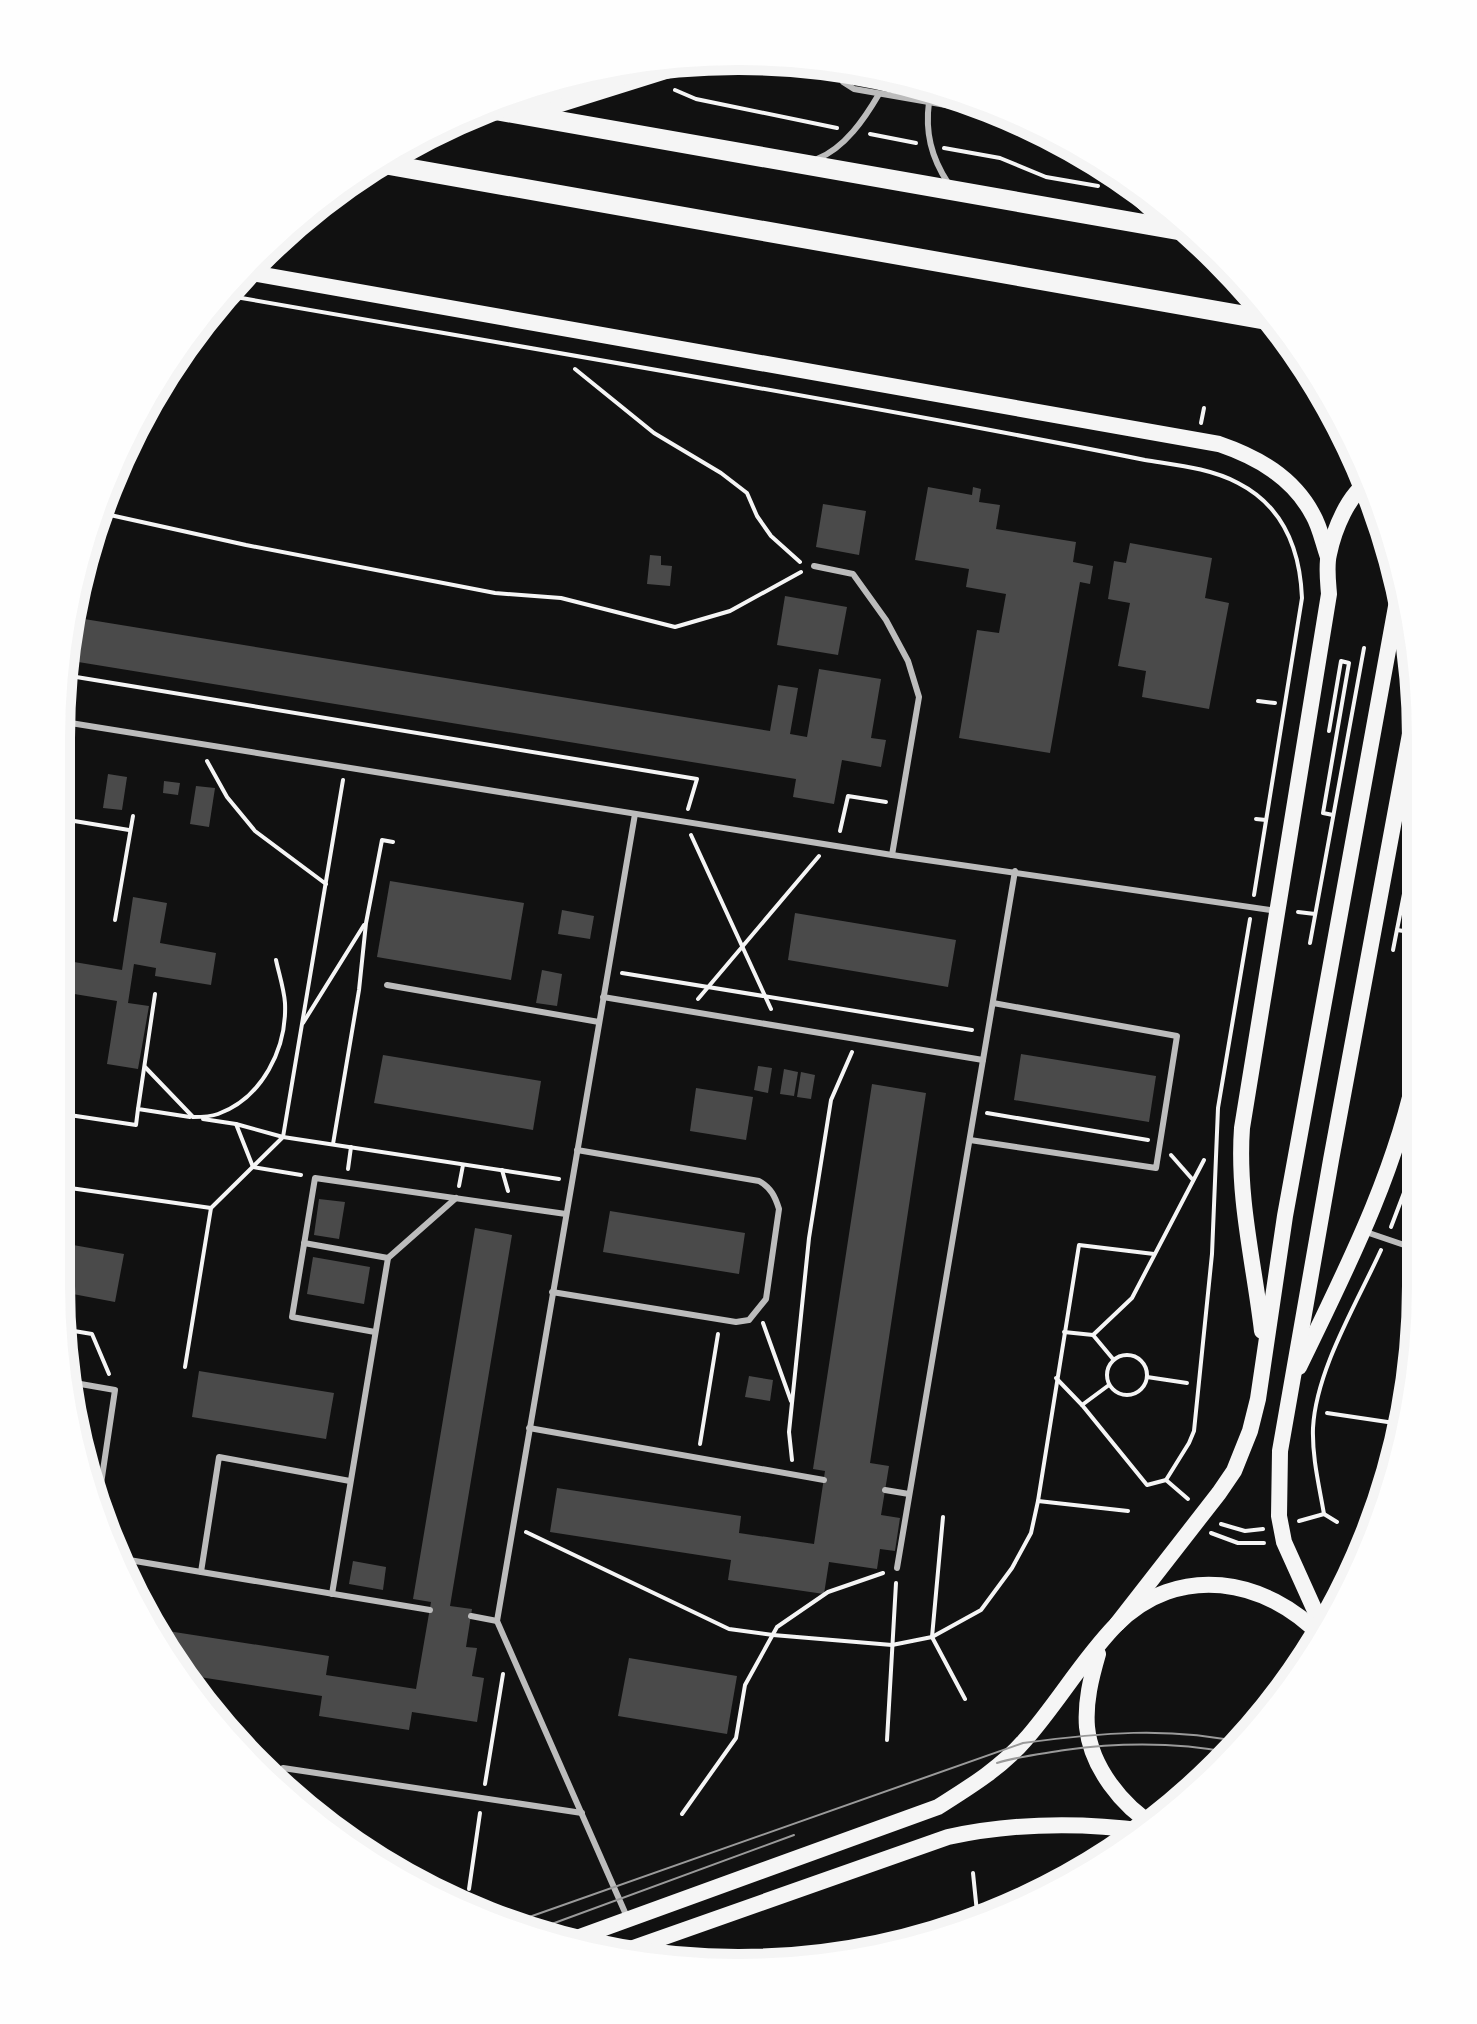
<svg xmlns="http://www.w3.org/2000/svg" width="1477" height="2024" font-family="Rubik,sans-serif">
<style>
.building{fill:#4a4a4a}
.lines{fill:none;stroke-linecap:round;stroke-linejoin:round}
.path{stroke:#f5f5f5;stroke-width:4}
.service{stroke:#bcbcbc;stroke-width:6}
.secondary{stroke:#f5f5f5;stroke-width:16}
.primary{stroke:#f5f5f5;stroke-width:20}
.tram{stroke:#9a9a9a;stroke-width:2}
.rim{fill:none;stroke:#f5f5f5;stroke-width:10}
</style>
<rect width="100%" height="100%" fill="#111"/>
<g class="building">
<path d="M928,487L972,495L973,487L981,489L979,502L1000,505L996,529L1076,542L1073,562L1093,566L1090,584L1080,582L1050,753L959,738L977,630L999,633L1006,594L966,587L969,569L915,560Z"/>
<path d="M823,504L866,511L859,555L816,547Z"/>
<path d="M1130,543L1212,558L1205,598L1229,603L1209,709L1142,697L1146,671L1118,666L1130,603L1108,599L1114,561L1126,563Z"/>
<path d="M650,555L661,556V565L672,566L670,586L647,584Z"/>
<path d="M785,596L847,607L838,655L777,645Z"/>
<path d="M72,617L770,731L778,685L798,688L790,734L807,737L819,669L881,679L871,738L886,740L881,767L842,760L834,804L793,797L796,779L66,660Z"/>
<path d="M56,764L70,766L65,800L56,798Z"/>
<path d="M108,774L127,777L122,810L103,808Z"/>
<path d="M164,781L180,783L178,795L163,793Z"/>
<path d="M196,786L215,788L209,827L190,824Z"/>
<path d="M390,881L524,903L511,980L377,957Z"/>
<path d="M133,897L167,903L160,943L216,953L211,985L155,976L156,968L134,964L128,1003L149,1006L138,1069L107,1064L117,1001L56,991V959L122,970Z"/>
<path d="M562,910L594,916L590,939L558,934Z"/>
<path d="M795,913L956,940L948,987L788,960Z"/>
<path d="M542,970L562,974L557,1006L536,1003Z"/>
<path d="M1021,1054L1156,1076L1149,1122L1014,1100Z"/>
<path d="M383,1055L541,1081L533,1130L374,1103Z"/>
<path d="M758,1066L772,1068L768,1093L754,1090Z"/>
<path d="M784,1069L798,1072L794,1096L780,1094Z"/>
<path d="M801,1072L815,1075L811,1099L797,1097Z"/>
<path d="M872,1084L926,1093L870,1463L889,1466L881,1515L900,1518L895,1551L880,1549L877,1569L829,1562L824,1594L728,1580L731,1560L550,1532L557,1488L741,1516L739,1533L814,1544L825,1471L813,1469Z"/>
<path d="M696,1088L753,1097L746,1140L690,1131Z"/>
<path d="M319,1199L345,1202L339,1239L314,1235Z"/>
<path d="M610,1211L745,1233L739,1274L603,1252Z"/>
<path d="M475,1228L512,1235L450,1606L472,1609L466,1647L477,1648L472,1676L484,1678L477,1722L412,1712L409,1730L319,1716L322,1696L180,1674L171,1664L155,1629L329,1656L326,1675L416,1689L431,1602L413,1599Z"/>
<path d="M56,1242L124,1254L115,1302L57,1291Z"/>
<path d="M313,1257L370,1267L364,1304L307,1294Z"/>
<path d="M199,1371L334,1393L326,1439L192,1417Z"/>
<path d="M749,1376L773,1380L770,1401L745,1397Z"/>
<path d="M353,1561L386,1567L383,1590L349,1584Z"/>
<path d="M629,1658L737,1676L727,1734L618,1716Z"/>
</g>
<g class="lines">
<g class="path">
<path d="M675,90L696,99L837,128"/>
<path d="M870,134L916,143"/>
<path d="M944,148L1000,158L1046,177L1098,186"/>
<path d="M230,296C482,340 734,382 985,429C1038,439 1091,449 1145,460C1175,465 1210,468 1238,483C1283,506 1300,550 1302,598L1254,895"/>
<path d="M575,369L654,433L721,473L747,493L757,516L771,536L800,562"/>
<path d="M1201,423L1204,408"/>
<path d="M101,513L246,545L495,593L561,598L675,627L730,611L801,572"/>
<path d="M64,675L697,779L688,809"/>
<path d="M1258,701L1275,703"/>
<path d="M1329,731L1341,661L1349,663L1323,813L1333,815"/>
<path d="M207,761L227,797L255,831L326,884"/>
<path d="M56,818L129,830"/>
<path d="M1256,819L1266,820"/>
<path d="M840,831L848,796L886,802"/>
<path d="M691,835L771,1009"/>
<path d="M1298,912L1315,914"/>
<path d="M115,920L133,816"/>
<path d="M1397,930L1417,933"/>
<path d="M1310,943L1364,648"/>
<path d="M1393,950L1416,833"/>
<path d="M622,973L972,1030"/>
<path d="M155,994L138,1109L190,1117"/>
<path d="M698,999L819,856"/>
<path d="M303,1023L364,925"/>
<path d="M145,1067L193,1117C201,1117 210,1117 218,1114C262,1098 287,1049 285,1003C284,989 279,974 276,960"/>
<path d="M56,1113L136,1125L138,1109"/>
<path d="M987,1113L1148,1140"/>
<path d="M203,1119L236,1124"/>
<path d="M333,1144L359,990L366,923L382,840L393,842"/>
<path d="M1171,1155L1193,1180"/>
<path d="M348,1169L351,1147"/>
<path d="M502,1170L508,1191"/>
<path d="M301,1175L253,1167L236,1124L283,1137L559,1179"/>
<path d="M56,1186L211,1208"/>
<path d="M459,1186L463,1165"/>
<path d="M1391,1227L1418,1156"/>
<path d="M763,1323L791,1401"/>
<path d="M62,1329L92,1334L109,1374"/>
<path d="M1064,1332L1093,1335L1113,1359"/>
<path d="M1093,1335L1132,1298L1204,1160"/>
<circle cx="1127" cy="1375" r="20"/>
<path d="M185,1367L211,1208L283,1137L343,780"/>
<path d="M1147,1377L1187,1383"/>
<path d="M1056,1378L1082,1405L1109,1385"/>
<path d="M1082,1405L1147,1485L1166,1480L1189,1443L1194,1431L1212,1254L1218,1108L1250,919"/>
<path d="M1327,1413L1401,1424"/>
<path d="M700,1444L718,1334"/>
<path d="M792,1460L789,1432L809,1238L831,1100L852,1052"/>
<path d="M1166,1480L1188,1499"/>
<path d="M1128,1511L1038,1501L1079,1245L1154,1254"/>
<path d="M943,1517L932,1637L965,1699"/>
<path d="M1299,1521L1324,1514"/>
<path d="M1337,1522L1324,1514C1319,1485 1312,1457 1313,1428C1316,1370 1357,1303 1381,1250"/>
<path d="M1221,1524L1245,1531L1263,1529"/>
<path d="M526,1532L729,1629L773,1635L892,1645L932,1637L981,1610L1012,1568L1031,1533L1038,1501"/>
<path d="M1211,1533L1238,1543H1264"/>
<path d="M887,1740L896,1583"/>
<path d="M485,1784L503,1674"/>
<path d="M682,1814L736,1738L745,1685L777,1627L828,1592L883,1573"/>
<path d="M973,1873L978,1922"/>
<path d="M469,1889L480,1813"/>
</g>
<g class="service">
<path d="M842,65L843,82L854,89L1009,116"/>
<path d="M929,102C925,132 931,157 948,183"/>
<path d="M817,159C845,148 865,118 879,94"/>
<path d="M814,566L853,574L886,620L908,661L919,697L892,855"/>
<path d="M58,721L892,855L1277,911"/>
<path d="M387,985L599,1022"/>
<path d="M603,997L983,1060"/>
<path d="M970,1140L1156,1168L1177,1036L993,1003"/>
<path d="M1366,1232L1419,1250"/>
<path d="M304,1243L388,1258"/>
<path d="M552,1292L736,1322L749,1320L766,1299L779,1209C775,1196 771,1188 759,1181L577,1150"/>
<path d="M375,1332L292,1317L315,1178L566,1214"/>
<path d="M69,1382L115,1390L98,1504"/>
<path d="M529,1428L824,1480"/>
<path d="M885,1490L909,1494"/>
<path d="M123,1559L430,1610"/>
<path d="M897,1568L1015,871"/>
<path d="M201,1572L219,1457L350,1481"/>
<path d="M332,1594L388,1258L456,1198"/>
<path d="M471,1616L497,1621"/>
<path d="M283,1768L582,1813"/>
<path d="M627,1917L497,1621L635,814"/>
</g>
<g class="secondary">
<path d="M525,115L707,58"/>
<path d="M1108,168L1170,228"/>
<path d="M252,273L1219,444C1257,457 1293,477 1313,515C1320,527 1323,543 1328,557"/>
<path d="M1262,1331C1254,1263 1237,1197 1242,1128L1329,594C1328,581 1326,566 1329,554C1334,530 1348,494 1370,481"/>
<path d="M1299,1367C1347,1268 1397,1170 1418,1062"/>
<path d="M1117,1624L1219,1493L1234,1471L1250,1431L1258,1399L1285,1216L1399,590"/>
<path d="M1325,1633L1284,1542L1279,1516L1280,1451L1331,1160L1415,707"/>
<path d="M1098,1654C1091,1678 1085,1702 1087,1727C1091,1767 1122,1806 1155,1826"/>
<path d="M574,1939L938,1807C968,1788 1001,1768 1025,1740C1057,1704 1082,1660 1116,1625C1178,1562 1266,1578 1322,1637"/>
<path d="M619,1953L948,1837C1013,1823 1080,1822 1146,1831"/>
</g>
<g class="primary">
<path d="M484,108L1195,233"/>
<path d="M378,163L1279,322"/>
</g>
<g class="tram">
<path d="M997,1763C1020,1756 1042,1754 1065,1750C1123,1742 1176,1742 1233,1753"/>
<path d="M515,1922L1023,1743C1098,1733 1169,1726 1244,1743"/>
<path d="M538,1929L794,1835"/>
</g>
</g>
<path d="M0 0H1477V2024H0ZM738 70H739A668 668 0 0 1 1407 738V1286A668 668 0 0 1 739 1954H738A668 668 0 0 1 70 1286V738A668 668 0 0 1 738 70Z" fill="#fefefe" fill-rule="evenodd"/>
<path class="rim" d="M738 70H739A668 668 0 0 1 1407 738V1286A668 668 0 0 1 739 1954H738A668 668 0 0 1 70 1286V738A668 668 0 0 1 738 70Z"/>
</svg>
